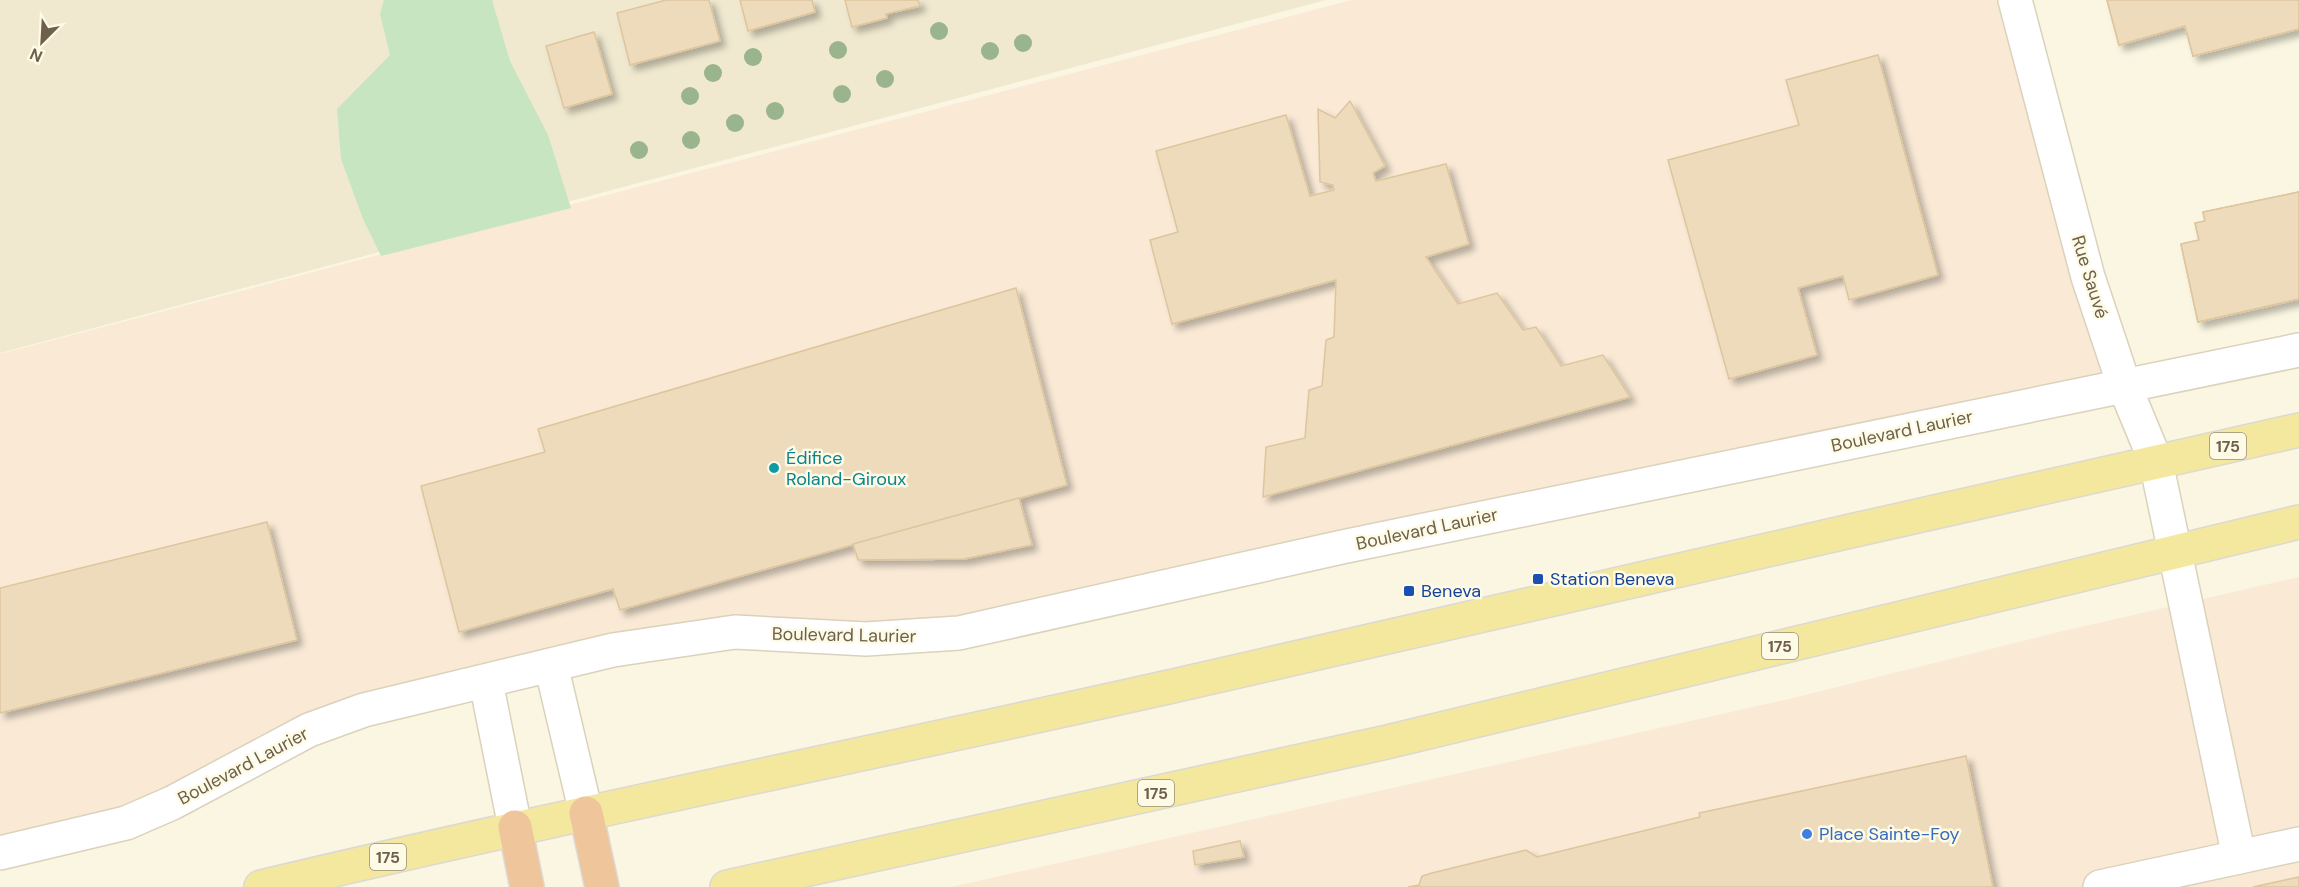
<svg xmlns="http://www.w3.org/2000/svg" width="2299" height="887" font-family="'DM Sans',sans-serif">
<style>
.residential{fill:#f0e9d0}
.commercial{fill:#f9e9d5}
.green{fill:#c7e5c1}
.building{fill:#eddbbb;stroke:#dec59d;stroke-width:1.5;filter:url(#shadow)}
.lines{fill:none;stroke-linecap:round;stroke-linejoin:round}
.minor-casing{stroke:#dad2bc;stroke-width:36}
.major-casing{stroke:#dcd9d4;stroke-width:36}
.highway-casing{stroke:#dcd9d4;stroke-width:36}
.minor{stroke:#fff;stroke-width:33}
.major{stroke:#f4e89e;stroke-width:33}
.highway{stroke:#efc69c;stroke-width:33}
.tree{fill:#9ab48d}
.culture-dot{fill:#0f9aa8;stroke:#fdfae6;stroke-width:2}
.transit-dot{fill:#1a4fb4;stroke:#fdfae6;stroke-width:2}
.shop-dot{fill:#3f7fe0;stroke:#fdfae6;stroke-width:2}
.labels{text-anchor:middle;stroke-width:5;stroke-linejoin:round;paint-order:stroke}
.shield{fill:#fdfae6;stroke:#998e79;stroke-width:1.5}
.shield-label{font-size:16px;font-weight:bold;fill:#6e604a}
.street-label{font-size:18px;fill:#6e604a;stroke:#fdfae6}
.culture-label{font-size:18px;fill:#0d838f;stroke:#fdfae6;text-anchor:start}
.transit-label{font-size:18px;fill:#164399;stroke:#fdfae6;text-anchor:start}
.shop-label{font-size:18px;fill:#366cbe;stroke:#fdfae6;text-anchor:start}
</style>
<defs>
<filter id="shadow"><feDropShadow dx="5.5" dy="5.5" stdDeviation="3" flood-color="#0004"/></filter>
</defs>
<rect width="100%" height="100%" fill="#faf6e1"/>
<path class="residential" d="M0,0H1326L0,353Z"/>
<g class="commercial">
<path d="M1352,0H2015L2124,385L1010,623L685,639L257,756L0,853V354Z"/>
<path d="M2299,577V887H951L1785,700L2055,633Z"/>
</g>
<path class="green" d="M384,0H492L510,61L548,135L571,208L381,256L363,219L341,159L337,109L390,55L380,14Z"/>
<g class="building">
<path d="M666,0H709L720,41L630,65L617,13Z"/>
<path d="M740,0H812L815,12L748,31Z"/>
<path d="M845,0H918L920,6L886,14L887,18L852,27Z"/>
<path d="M2107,0H2299V29L2193,56L2185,26L2119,45Z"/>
<path d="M2107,0H2299V29L2193,56L2185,26L2119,45Z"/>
<path d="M594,32L612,94L564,108L546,46Z"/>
<path d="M1878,55L1938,275L1849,300L1843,276L1798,288L1817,355L1729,379L1668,160L1799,125L1786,80Z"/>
<path d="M1350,101L1385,166L1373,173L1376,181L1446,164L1469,244L1426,257L1458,304L1497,293L1523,330L1536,327L1561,366L1603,355L1630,397L1263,497L1266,447L1305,438L1309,390L1322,386L1326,340L1334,337L1336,280L1172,324L1150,240L1178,232L1156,151L1286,115L1310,196L1334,190L1333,185L1320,182L1318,109L1335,118Z"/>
<path d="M2299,192V299L2198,322L2181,244L2199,240L2195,223L2205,221L2203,212Z"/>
<path d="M2299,192V299L2198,322L2181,244L2199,240L2195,223L2205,221L2203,212Z"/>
<path d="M1016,288L1067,485L620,610L613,589L459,632L421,486L545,452L538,429Z"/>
<path d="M1019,498L1032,545L964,559L858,560L853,544Z"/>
<path d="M267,522L297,640L0,713V588Z"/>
<path d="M1966,756L1993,887H1408L1419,885L1422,876L1432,873L1526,850L1537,857L1700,817L1699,813Z"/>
<path d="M1240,841L1244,857L1195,865L1193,851Z"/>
<path d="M2299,877V887H2253Z"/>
</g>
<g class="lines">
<g class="minor-casing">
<g id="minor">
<path d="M2015,0L2088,277L2124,385L2156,462L2239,857L2100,887"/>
<path d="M551,665L586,813"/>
<path d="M486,682L515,827"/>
<path d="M0,853L126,823L172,803L309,730L364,710L613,650L735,632L866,639L959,633L1342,547L2299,350"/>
<path d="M2239,857L2299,844"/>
</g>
</g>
<g class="major-casing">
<g id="major">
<path d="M261,887C564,815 869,754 1173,686C1549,601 1923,513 2299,430"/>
<path d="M727,887L1387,742L2299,522"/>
</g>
</g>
<g class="highway-casing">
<g id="highway">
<path d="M586,813L602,887"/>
<path d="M515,827L527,887"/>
</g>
</g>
<use href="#minor" class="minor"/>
<use href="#major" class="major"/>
<use href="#highway" class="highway"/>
</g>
<g class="tree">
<circle cx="939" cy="31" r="9"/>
<circle cx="1023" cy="43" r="9"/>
<circle cx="838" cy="50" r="9"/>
<circle cx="990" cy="51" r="9"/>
<circle cx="753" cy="57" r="9"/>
<circle cx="713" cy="73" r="9"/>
<circle cx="885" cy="79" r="9"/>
<circle cx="842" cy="94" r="9"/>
<circle cx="690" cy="96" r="9"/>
<circle cx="775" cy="111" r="9"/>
<circle cx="735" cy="123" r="9"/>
<circle cx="691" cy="140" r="9"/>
<circle cx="639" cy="150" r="9"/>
</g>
<circle class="culture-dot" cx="774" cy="468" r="6"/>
<g class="transit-dot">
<rect x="1532" y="573" width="12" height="12" rx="3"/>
<rect x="1403" y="585" width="12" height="12" rx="3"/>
</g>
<circle class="shop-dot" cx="1807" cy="834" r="6"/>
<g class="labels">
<g class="shield">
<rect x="2210" y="433" width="36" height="26" rx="4.5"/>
<rect x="1762" y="633" width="36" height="26" rx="4.5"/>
<rect x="1138" y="780" width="36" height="26" rx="4.5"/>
<rect x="370" y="844" width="36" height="26" rx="4.5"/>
</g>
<g class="shield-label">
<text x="2228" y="452">175</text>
<text x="1780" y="652">175</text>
<text x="1156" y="799">175</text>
<text x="388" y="863">175</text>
</g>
<g class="street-label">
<text transform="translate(2090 277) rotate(73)" y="6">Rue Sauvé</text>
<text transform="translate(1902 431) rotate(-12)" y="6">Boulevard Laurier</text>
<text transform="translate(1427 529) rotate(-12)" y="6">Boulevard Laurier</text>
<text transform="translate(844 635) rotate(1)" y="6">Boulevard Laurier</text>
<text transform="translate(243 766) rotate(-28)" y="6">Boulevard Laurier</text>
</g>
<g class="culture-label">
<text x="786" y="464">Édifice<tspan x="786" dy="21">Roland-Giroux</tspan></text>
</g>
<g class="transit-label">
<text x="1550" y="585">Station Beneva</text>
<text x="1421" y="597">Beneva</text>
</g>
<g class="shop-label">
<text x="1819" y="840">Place Sainte-Foy</text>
</g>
</g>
<g transform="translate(42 42) rotate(204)" stroke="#fdfae6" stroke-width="4.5" paint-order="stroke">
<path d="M0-4.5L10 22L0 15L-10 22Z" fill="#6e604a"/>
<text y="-9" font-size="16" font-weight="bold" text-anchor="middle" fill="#6e604a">N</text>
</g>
</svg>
